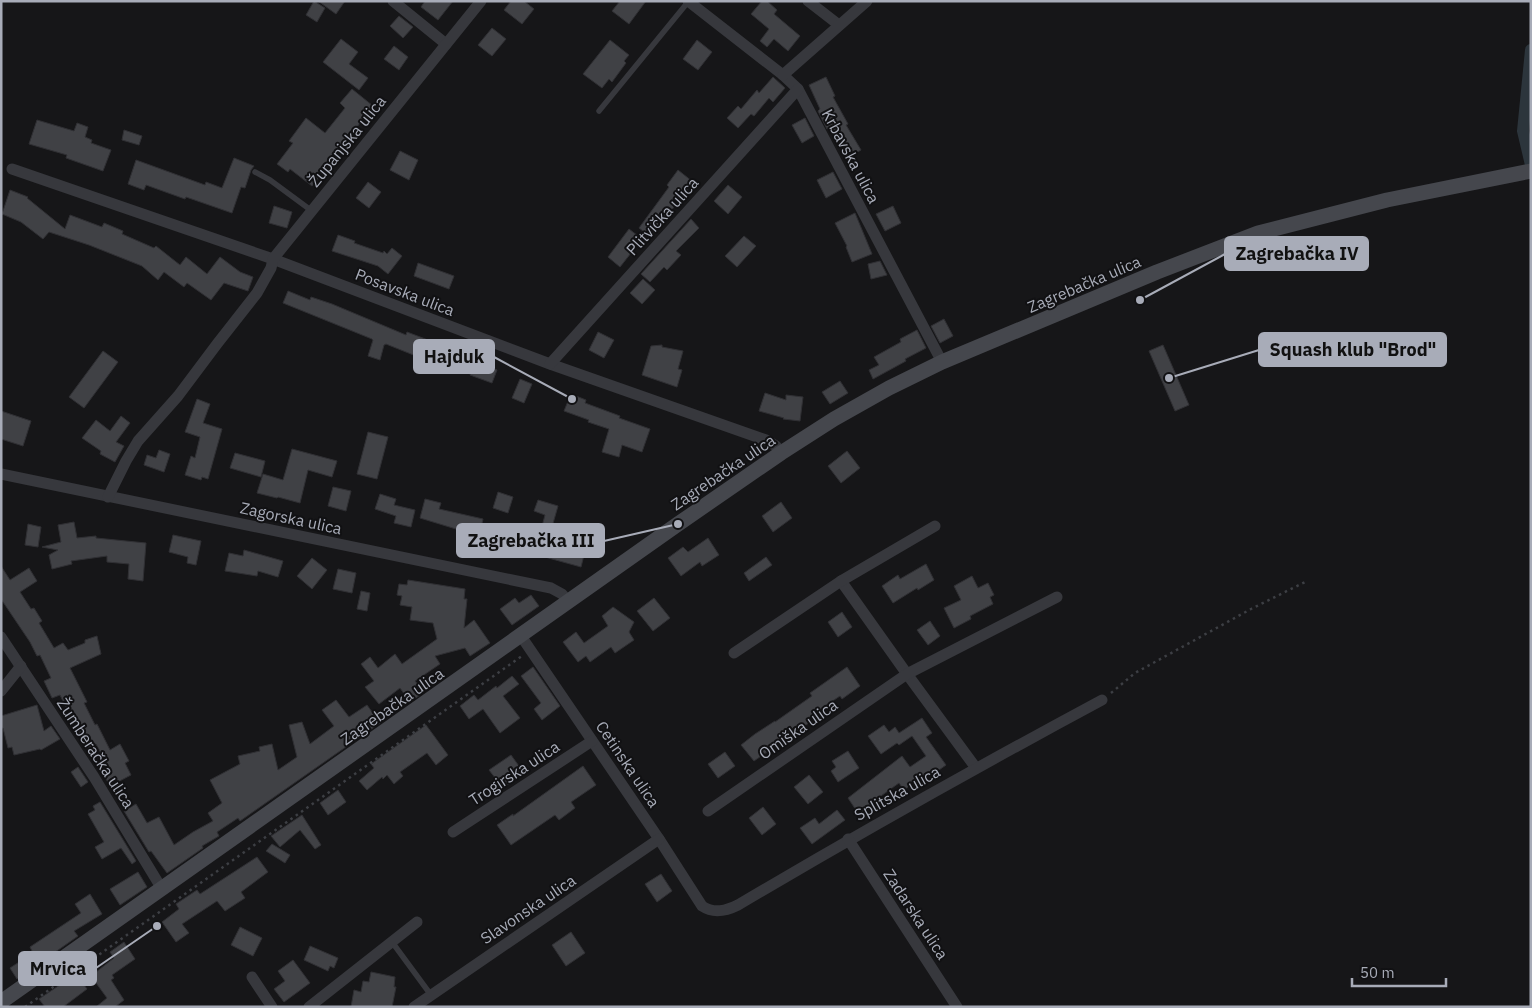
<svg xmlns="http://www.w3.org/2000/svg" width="1532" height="1008" font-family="'IBM Plex Sans',sans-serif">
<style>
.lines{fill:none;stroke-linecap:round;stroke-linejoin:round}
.canal{stroke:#2c353c;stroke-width:12}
.building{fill:#404145;stroke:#303034}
.path{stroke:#3d3f44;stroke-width:2.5;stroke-dasharray:2.5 4;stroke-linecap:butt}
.service{stroke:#37383d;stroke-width:5.5}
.minor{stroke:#37383d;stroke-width:11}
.secondary{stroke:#45474d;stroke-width:15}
.labels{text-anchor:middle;stroke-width:4;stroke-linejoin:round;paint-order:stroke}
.street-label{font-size:16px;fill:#a8acb8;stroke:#111113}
.leader{fill:none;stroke:#a8acb8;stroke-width:2}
.callout-dot{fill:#a8acb8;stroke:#111113;stroke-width:2}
.callout{fill:#a8acb8;stroke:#a8acb8;stroke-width:2}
.callout-label{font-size:18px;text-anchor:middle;font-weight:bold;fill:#111}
</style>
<rect width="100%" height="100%" fill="#161618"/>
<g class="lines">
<path class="canal" d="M1531,50L1523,131L1531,165"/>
</g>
<g class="building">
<path d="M314,1L325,8L317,22L306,15Z"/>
<path d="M318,1H345L336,14Z"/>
<path d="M425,1H453L438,20L421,7Z"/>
<path d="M511,1H524L534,9L522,24L504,10Z"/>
<path d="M620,1H646L629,24L612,11Z"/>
<path d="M762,1H767L777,10L774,14L800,36L788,51L774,39L767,47L760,41L769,29L751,14Z"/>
<path d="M399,16L413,27L403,38L390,26Z"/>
<path d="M492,28L506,39L492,56L478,45Z"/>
<path d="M341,39L358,52L349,64L368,78L359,90L323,62Z"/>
<path d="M610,40L629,55L624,61L626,63L612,82L609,79L602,88L583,74Z"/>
<path d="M697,40L712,52L698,70L683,59Z"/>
<path d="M394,46L408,57L399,70L384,59Z"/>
<path d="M773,77L785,88L773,102L769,98L754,116L751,114L738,128L727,118L738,106L741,109L757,90L759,93Z"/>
<path d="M826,77L835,96L833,97L848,124L846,125L861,150L847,158L830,127L827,129L818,111L820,109L809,85Z"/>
<path d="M352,89L373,106L312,186L290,169L288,172L277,164L293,143L289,141L306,118L325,133L345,108L340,103Z"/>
<path d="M805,118L814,136L802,143L792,125Z"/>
<path d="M37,120L74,131L77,123L88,127L85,137L92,140L91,143L111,150L103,171L66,158L67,155L29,144Z"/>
<path d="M124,130L142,136L139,145L122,140Z"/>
<path d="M400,151L418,160L409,180L390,170Z"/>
<path d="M234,158L254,166L251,170L245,188L241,187L232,213L186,197L185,199L146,185L144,190L128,184L136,160L205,185L206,182L222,188Z"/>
<path d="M678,170L693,182L651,237L639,228L669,187L667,185Z"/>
<path d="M833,172L842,189L826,198L817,180Z"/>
<path d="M368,182L381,192L369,208L356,198Z"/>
<path d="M728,185L742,197L728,214L714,201Z"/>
<path d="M10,190L28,197L27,198L65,229L70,215L102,227L104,223L123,231L122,234L154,248L156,246L180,265L186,257L207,274L220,257L240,272L253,277L248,291L224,283L211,300L187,283L184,287L164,272L158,280L142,266L89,245L49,232L43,239L21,222L2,214Z"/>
<path d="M274,206L292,212L287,228L269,223Z"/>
<path d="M893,206L901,223L885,231L876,214Z"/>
<path d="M855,213L872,254L852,262L846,247L847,246L835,223Z"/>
<path d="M691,219L699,228L676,251L681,255L667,270L664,267L650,282L641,274Z"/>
<path d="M629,229L642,239L620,267L608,257Z"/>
<path d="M338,235L355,241L354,243L383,253L384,251L387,254L392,248L402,256L388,274L378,266L332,251Z"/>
<path d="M744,236L756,246L737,267L725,256Z"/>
<path d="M880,261L887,275L871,279L868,264Z"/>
<path d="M418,263L454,276L449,289L414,276Z"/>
<path d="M643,279L655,290L642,304L630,293Z"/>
<path d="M288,291L310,300L311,297L332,304L406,335L407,332L428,340L421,358L386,344L384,345L380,360L368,356L373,340L372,339L283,303Z"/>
<path d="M944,319L953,336L940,343L931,326Z"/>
<path d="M917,330L926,348L905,359L906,361L873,379L869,370L879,365L874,357L901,342L900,339Z"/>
<path d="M598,332L614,340L604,358L589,350Z"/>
<path d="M447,343L466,350L464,357L497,370L492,383L470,375L472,370L454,364L453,367L440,362Z"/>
<path d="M662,345V347L683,351L678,369L682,370L677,387L642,375L651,346Z"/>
<path d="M1163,345L1189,405L1175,411L1149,351Z"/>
<path d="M103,351L118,362L84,408L69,397Z"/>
<path d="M520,379L532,384L524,403L512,398Z"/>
<path d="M840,381L848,393L830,404L822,392Z"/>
<path d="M765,393L786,400V395L803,397L800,421L783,419L784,418L759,411Z"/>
<path d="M571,394L586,400L585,403L620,416L619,418L650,429L642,452L622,445L619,457L602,452L609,429L588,422L589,420L564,411Z"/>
<path d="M197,399L210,404L203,423L222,429L208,479L202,477L201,480L185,475L191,456L195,458L200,437L185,432Z"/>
<path d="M1,411L31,421L23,446L1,439Z"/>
<path d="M121,416L130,423L116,442L124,446L115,462L100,454L101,451L82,438L96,420L110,431Z"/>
<path d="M368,432L388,437L377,479L357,474Z"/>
<path d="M292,449L337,461L332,477L308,470L300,503L278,497L277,498L257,493L263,474L283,480Z"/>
<path d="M159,450L170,454L164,472L144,465L147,455L156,458Z"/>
<path d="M847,451L860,468L841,483L828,466Z"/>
<path d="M235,453L265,461L261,477L230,468Z"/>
<path d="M333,487L351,491L346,511L328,506Z"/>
<path d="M498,492L513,497L508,513L493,508Z"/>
<path d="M380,494L396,499L394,505L415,510L411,527L394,523L396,516L375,509Z"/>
<path d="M425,499L441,503L439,509L483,519L479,536L420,518Z"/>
<path d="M538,500L558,506L548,541L569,548L570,543L586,547L581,567L505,546L510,530L539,538L545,515L534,511Z"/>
<path d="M781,502L792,518L773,532L762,516Z"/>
<path d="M74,522L77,538L96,536V538L146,543L143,581L128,579L129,564L107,562V556L71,561L72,564L52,569L49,555L58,550L42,547L61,542L58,525Z"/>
<path d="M28,524L41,527L38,547L25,545Z"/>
<path d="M173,535L201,541L196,565L187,563L188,557L169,552Z"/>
<path d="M708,538L719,555L702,566L700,562L681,576L668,558L683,547L688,552Z"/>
<path d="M244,550L283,561L278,577L258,571L257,576L225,571L229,553L243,556Z"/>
<path d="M766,557L772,565L749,581L744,573Z"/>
<path d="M312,558L327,570L312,589L297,576Z"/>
<path d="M926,564L934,580L918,590L917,588L893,603L882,586L898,575L900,579Z"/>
<path d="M1,566L10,580L29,568L37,581L20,592L31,609L34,608L42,621L39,623L54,648L63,643L68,650L85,643V640L97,636L101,654L70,668L87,702L84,703L95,725L97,724L110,750L120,744L129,761L125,763L131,775L110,786L105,777L112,773L96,744L87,749L60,695L52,698L44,681L51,678L40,655L37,656L30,642L1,599Z"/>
<path d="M338,569L356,573L352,593L333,589Z"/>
<path d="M972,576L978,588L988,583L994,595L990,597L993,604L970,616L971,619L954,628L944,608L961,600L954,586Z"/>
<path d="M408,580L465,589L464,599H467L464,628L474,620L490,643L470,656L465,648L435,656L440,664L415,681L424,692L410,702L400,688L379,704L365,687L374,681L361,664L370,657L378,668L395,654L402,664L437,639L433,623L410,620L412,607L400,605L402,596L397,595L399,584L407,585Z"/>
<path d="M361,591L370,593L367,611L357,609Z"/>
<path d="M531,595L539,606L512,625L500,609L515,598L519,603Z"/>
<path d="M654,598L670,618L653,631L637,611Z"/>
<path d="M613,607L634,622L629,632L634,640L615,653L611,647L590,662L586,656L578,662L563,642L576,632L584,643L608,626L602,616Z"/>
<path d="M842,612L852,627L838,637L828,622Z"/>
<path d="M930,621L940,636L928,645L917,630Z"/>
<path d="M533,667L560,706L542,720L534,709L541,703L521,676Z"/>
<path d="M847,667L860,686L842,699L840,696L813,714L816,718L754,761L741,745L755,734L775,721V722L812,696L810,693Z"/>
<path d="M512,676L519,684L503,696L520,718L500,733L483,709L469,719L460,706L474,695L478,700L496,686L497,688Z"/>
<path d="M336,700L349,717L367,705L380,723L240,821L238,818L217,832L219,836L202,846L203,848L167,873L151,851L149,852L124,811L136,804L147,823L159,817L174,845L193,832L213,821L208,813L222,803L210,780L240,764L238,756L260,751L259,747L272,744L278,770L297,757L289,725L302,722L310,744L334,726L322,710Z"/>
<path d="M37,705L44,731L51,726L60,739L41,750L40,749L14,755L12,747L8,748L3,728H1V716Z"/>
<path d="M922,718L932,733L926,737L946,765L932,775L929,771L904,790L899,783L871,803L873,806L860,816L848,798L902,756L910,767L926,756L912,736L899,745L897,743L881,754L868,736L884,725L889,732L895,727L899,733Z"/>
<path d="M426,725L448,755L436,765L427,753L400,772L403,776L394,784L387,775L383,779L382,777L367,790L359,781L374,768L371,764Z"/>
<path d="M848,751L859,768L838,782L831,771L836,767L832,761Z"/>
<path d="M725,752L735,766L718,778L708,764Z"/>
<path d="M511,755L524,773L503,788L489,770Z"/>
<path d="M583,766L596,785L571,802L575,808L559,820L555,815L511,845L497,825L513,814V816Z"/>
<path d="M78,767L88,782L81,787L71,772Z"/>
<path d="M809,775L823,792L808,804L794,787Z"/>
<path d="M338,790L346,802L328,815L320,803Z"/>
<path d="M100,802L136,861L132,864L121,848L102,859L95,847L104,842L88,814L95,810L93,806Z"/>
<path d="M763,807L776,824L762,835L749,818Z"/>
<path d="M837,810L845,820L812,844L800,828L815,818L819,824Z"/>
<path d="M302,815L321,845L315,849L300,830L280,847L271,836Z"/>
<path d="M272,844L290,855L285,863L266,851Z"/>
<path d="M257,857L268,872L241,892L245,898L225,911L217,901L182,924L189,933L176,942L162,922L179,909L176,904L197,890L200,894Z"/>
<path d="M138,872L147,887L120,905L110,889Z"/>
<path d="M661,874L672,891L657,902L645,884Z"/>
<path d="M90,894L102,914L74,931L78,936L17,979L10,968L33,953L30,947L81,913L75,904Z"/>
<path d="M240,927L262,938L253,956L231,945Z"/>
<path d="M571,932L585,953L566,966L552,945Z"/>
<path d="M124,942L135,959L112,975L114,978L111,980L124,1000L115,1007H96L107,998L91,976L114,958L110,952Z"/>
<path d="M310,946L338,958L334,968L330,966L328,971L304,960Z"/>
<path d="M293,960L310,983L284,1002L274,989L285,981L278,971Z"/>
<path d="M371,972L395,977L394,987H396L392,1007H351L354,990L361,992L363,981L369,982Z"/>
<path d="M76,974L87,989L63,1007H45L39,999Z"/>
</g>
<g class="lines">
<g class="path">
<path d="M1111,693L1135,673L1251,609L1305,582"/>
<path d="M25,1007L522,656"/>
</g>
<g class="service">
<path d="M599,111L688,2"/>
<path d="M255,172L270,180L312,211"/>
<path d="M392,942L431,995"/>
</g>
<g class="minor">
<path d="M393,1L446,44"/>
<path d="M688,1L783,75L798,89L942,362"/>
<path d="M808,1L839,25"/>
<path d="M783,75L867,1"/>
<path d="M12,169L273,259L550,364L766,440L776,446L781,453"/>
<path d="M550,364L798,89"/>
<path d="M1,474L551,588L562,594L569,602"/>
<path d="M108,497L126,461L138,441L178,396L217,344L257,293L271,268L273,259L481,1"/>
<path d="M841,581L907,674L976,768"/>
<path d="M521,636L659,839L702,906C714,914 726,911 738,905C858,834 979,766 1102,700"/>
<path d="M1,637L94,777L162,889"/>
<path d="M734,653L841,581L935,526"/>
<path d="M1,691L21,666"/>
<path d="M708,811L907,674L1057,597"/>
<path d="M453,832L592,741"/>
<path d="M848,839L957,1007"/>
<path d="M252,977L272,1007"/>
<path d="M309,1007L417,922"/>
<path d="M414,1007L659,839"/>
</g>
<path class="secondary" d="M1,1002L678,524L781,453L834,419L889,388L942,362L1157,272L1258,233L1387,200L1531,171"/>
</g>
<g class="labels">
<g class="street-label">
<text transform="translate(347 141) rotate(-51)" y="6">Županjska ulica</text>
<text transform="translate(851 156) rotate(62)" y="6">Krbavska ulica</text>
<text transform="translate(662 216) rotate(-48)" y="6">Plitvička ulica</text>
<text transform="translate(1084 284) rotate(-23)" y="6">Zagrebačka ulica</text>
<text transform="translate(405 292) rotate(21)" y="6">Posavska ulica</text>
<text transform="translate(723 472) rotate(-34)" y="6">Zagrebačka ulica</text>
<text transform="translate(291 518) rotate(12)" y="6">Zagorska ulica</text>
<text transform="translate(392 706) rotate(-35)" y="6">Zagrebačka ulica</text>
<text transform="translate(798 729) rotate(-35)" y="6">Omiška ulica</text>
<text transform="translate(96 753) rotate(57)" y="6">Žumberačka ulica</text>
<text transform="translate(628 764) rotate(56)" y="6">Cetinska ulica</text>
<text transform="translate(514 773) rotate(-33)" y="6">Trogirska ulica</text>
<text transform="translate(897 793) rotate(-29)" y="6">Splitska ulica</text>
<text transform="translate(528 909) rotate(-34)" y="6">Slavonska ulica</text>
<text transform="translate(916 914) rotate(57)" y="6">Zadarska ulica</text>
</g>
</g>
<path class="leader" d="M1140 300L1225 254M1169 378L1259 350M572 399L494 357M678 524L604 541M157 926L96 968"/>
<g class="callout-dot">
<circle cx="1140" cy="300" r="5"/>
<circle cx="1169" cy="378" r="5"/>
<circle cx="572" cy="399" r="5"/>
<circle cx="678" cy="524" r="5"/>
<circle cx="157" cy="926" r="5"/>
</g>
<g class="callout">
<rect x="1225" y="237" width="143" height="33" rx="5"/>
<rect x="1259" y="333" width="187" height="33" rx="5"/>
<rect x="414" y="340" width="80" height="33" rx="5"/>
<rect x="457" y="524" width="147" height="33" rx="5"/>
<rect x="19" y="952" width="77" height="33" rx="5"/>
</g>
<g class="callout-label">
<text x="1297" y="260">Zagrebačka IV</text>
<text x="1353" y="356">Squash klub "Brod"</text>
<text x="454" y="363">Hajduk</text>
<text x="531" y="547">Zagrebačka III</text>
<text x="58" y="975">Mrvica</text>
</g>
<rect width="1532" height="1008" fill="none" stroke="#a8acb8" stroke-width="5"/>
<path d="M1352 978v8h94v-8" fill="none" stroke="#a8acb8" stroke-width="2.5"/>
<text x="1360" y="978" font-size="15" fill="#a8acb8" stroke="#111113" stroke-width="4" paint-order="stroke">50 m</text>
</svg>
